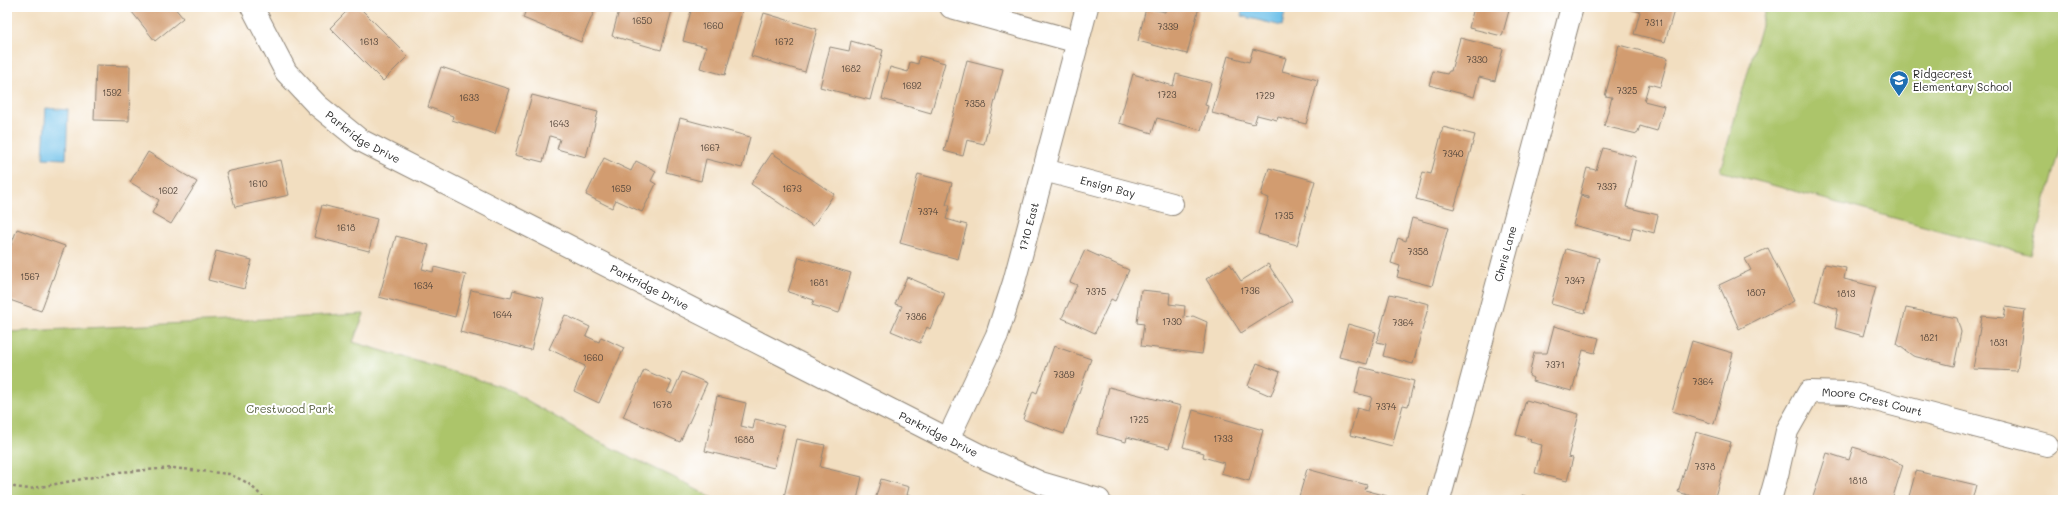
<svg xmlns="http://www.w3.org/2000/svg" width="2070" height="507" font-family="Mali,sans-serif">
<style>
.green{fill:#acc56b;stroke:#6c784b}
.water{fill:#6cbfe8;stroke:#4c758a}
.building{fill:#d29c70}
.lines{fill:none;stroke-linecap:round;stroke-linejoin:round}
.minor-casing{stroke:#8e8476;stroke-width:24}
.path{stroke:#8e8476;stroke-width:2.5;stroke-dasharray:3 3;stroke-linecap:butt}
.minor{stroke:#fff;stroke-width:22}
.labels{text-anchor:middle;stroke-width:4;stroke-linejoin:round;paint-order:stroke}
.number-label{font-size:9px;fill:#55473c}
.poi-label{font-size:11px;fill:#2b2b2b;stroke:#fff;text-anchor:start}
.street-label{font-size:11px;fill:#2b2b2b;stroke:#fff}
.park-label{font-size:11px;fill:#586141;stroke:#fff}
</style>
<rect width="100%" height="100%" fill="#fff"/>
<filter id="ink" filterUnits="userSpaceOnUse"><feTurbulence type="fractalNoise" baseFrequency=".025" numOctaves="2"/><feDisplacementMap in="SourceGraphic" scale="8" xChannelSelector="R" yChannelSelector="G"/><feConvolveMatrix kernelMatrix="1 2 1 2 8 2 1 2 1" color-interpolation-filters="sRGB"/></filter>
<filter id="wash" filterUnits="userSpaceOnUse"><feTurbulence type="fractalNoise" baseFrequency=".012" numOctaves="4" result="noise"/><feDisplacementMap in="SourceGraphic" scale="16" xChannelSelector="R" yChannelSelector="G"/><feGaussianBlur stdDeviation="0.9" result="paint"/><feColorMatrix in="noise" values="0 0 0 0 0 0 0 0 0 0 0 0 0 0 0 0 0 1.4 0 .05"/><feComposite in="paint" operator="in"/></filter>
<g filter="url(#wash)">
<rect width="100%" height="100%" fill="#f2dec0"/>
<g class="green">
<path d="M1766,7H2063V135L2031,255L1720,171Z"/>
<path d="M364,314L353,342L506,388L597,441L673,477L716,500H7V332Z"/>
</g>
<g class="water">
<path d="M1243,7H1286L1282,26L1241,16Z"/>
<path d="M46,108L68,110L66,159L43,158Z"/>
</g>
<g id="blocks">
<g class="building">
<path d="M128,7H174L183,18L155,41Z"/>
<path d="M351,7H359L408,56L383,81L330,28Z"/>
<path d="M527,7H596L581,42L523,18Z"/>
<path d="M620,7H673L661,50L612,36Z"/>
<path d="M692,7L708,11L709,7H743L725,75L700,68L706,47L683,41Z"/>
<path d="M1166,7H1199L1187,54L1138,41L1146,8L1165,12Z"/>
<path d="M1474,7H1510L1502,36L1469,28Z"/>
<path d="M1633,7H1675L1665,42L1634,34L1640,12L1632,10Z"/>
<path d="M764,13L817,29L805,72L751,56Z"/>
<path d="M1460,38L1503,49L1495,81L1479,77L1474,97L1429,85L1433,71L1447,74L1449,71H1451Z"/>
<path d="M851,41L883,50L870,100L820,87L830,47L849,51Z"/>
<path d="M1619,45L1668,58L1660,87L1649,84L1644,101L1664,106L1657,131L1640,126L1637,134L1604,126L1612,97L1605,96Z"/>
<path d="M1253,49L1286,58L1282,71L1318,80L1306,124L1278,117L1277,120L1257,115L1254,124L1212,113L1228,56L1249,62Z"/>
<path d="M919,56L945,63L931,113L882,99L890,67L908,72L910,62L918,64Z"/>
<path d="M967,60L1003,69L984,144L967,140L963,156L944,151Z"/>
<path d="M96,65L130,66L129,121L94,120Z"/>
<path d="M441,67L509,89L495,134L452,120L453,116L428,107Z"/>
<path d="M1133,74L1173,86L1176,74L1211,83L1205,105L1208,106L1201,130L1157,118L1152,133L1119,123Z"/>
<path d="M532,95L598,112L586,157L557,149L560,139L550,136L543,162L515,155Z"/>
<path d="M680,118L750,137L742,168L706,159L701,181L666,172Z"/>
<path d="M1443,127L1475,135L1454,209L1416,199L1423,172L1431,174Z"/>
<path d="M1603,148L1636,157L1631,179L1633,180L1626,207L1658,215L1654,233L1633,227L1630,240L1573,225L1581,195L1589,198V196L1580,194L1587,168L1596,170Z"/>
<path d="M148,152L197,182L171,224L152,213L159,200L130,182Z"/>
<path d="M772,153L834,194L813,226L751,184Z"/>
<path d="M604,158L631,171L636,161L656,171L651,181L656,184L642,212L616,200L612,208L586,195Z"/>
<path d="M281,160L289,195L235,207L226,172Z"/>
<path d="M1269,168L1315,181L1297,245L1258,234L1269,198L1261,195Z"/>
<path d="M918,174L952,183L946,205H950L946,219L967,225L958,259L900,243Z"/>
<path d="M322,205L377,219L369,251L314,237Z"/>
<path d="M1412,218L1448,228L1432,286L1397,277L1400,266L1391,263L1398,238L1406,241Z"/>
<path d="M17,229L65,246L41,311L7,299V256Z"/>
<path d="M396,236L429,245L422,269L433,272L434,267L466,275L455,317L379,297Z"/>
<path d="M1768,248L1794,301L1739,329L1719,285L1751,270L1745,259Z"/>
<path d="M1566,249L1599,258L1585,313L1551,304Z"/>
<path d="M1085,250L1129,270L1115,301L1111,299L1095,333L1062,318L1077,285L1070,282Z"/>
<path d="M216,251L252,260L244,289L208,280Z"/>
<path d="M799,257L851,273L839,313L812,305L814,300L788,292Z"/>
<path d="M1230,264L1241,281L1268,264L1292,301L1241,333L1206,279Z"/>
<path d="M1825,264L1846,268L1844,279L1876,287L1863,336L1835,328L1838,309L1815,301Z"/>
<path d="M907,277L945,293L930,329L927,327L920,343L891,331L902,306L895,304Z"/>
<path d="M471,290L511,298L513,290L544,298L531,350L460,332Z"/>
<path d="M1141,290L1170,293L1169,304L1185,306L1184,318L1193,316L1207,322L1202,354L1141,346L1144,324L1137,323Z"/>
<path d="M1390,294L1429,304L1413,364L1383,356L1386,344L1377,342Z"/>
<path d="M2006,307L2025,310L2017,371L1973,369L1982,316L2004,318Z"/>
<path d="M1906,308L1957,318L1961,332L1954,366L1913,356L1897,344Z"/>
<path d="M565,315L590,327L586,336L599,342L601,337L624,348L599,403L574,391L585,366L549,349Z"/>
<path d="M1348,324L1376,332L1367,364L1339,357Z"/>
<path d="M1554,326L1599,338L1595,353L1583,350L1572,391L1532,381L1533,378L1529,376L1534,353H1547Z"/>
<path d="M1692,341L1733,353L1714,424L1672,411Z"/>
<path d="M1054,346L1091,359L1064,434L1023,419L1033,391L1037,393Z"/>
<path d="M1257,363L1280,372L1271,396L1248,386Z"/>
<path d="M1361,367L1414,381L1408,406L1403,405L1392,446L1350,435L1357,408L1368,411L1372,397L1355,393Z"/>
<path d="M644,370L672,382L667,392L672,394L682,372L707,383L680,442L623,417Z"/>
<path d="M1109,387L1181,406L1169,448L1127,437L1126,442L1097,434Z"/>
<path d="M717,396L746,403L741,426L753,429L755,419L784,426L774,468L705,451Z"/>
<path d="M1526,400L1579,414L1568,457L1573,458L1567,481L1535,473L1542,445L1530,442L1531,439L1516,435Z"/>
<path d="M1193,410L1263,430L1249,481L1221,473L1224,463L1203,457L1204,453L1183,447Z"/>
<path d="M1696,432L1731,442L1714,500H1704L1678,492Z"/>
<path d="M797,439L825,445L820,467L862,477L857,500H797L784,497Z"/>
<path d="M1853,447L1883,456L1903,465L1892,500H1825L1813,497L1827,453L1849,460Z"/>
<path d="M1307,469L1367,485L1365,490L1387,496L1386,500H1298Z"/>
<path d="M1916,471L1976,485L1972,500H1908Z"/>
<path d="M881,479L909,487L907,495L922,500H875Z"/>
<path d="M1522,495L1538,500H1521Z"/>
</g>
</g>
</g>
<g filter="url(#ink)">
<use href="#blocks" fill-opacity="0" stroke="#8e8476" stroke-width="1"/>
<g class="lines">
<g class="minor-casing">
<g id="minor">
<path id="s1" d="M252,7L286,72L317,105L360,140L989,460L1041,483L1099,500"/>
<path d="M951,7L1078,42"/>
<path id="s2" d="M1044,170L1172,204"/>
<path id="s3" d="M948,439L997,335L1014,282L1087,7"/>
<path id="s4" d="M1439,500L1572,7"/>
<path id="s5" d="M1770,500L1777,475L1787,431L1809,392L1849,393L2047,445"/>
</g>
</g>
<path class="path" d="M7,486L29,489L120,472L173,468L229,474L248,483L266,500"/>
<use href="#minor" class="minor"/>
</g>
</g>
<defs>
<g id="school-pin" transform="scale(1)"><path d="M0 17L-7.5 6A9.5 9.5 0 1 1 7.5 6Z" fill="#1f6fb2" stroke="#fff"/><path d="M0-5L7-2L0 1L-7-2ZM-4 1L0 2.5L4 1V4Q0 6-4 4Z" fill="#fff"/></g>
</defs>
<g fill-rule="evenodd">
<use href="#school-pin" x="1899" y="80"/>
</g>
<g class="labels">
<g class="number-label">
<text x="642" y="24">1650</text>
<text x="1654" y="26">7311</text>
<text x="713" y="29">1660</text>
<text x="1168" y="30">7339</text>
<text x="369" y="45">1613</text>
<text x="784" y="45">1672</text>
<text x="1477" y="63">7330</text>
<text x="851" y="72">1682</text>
<text x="912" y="89">1692</text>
<text x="1627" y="94">7325</text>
<text x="112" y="96">1592</text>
<text x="1167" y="98">1723</text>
<text x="1265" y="99">1729</text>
<text x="469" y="101">1633</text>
<text x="975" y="107">7358</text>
<text x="559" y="127">1643</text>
<text x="710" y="151">1667</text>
<text x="1453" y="157">7340</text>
<text x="258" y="187">1610</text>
<text x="1607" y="190">7337</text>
<text x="621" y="192">1659</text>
<text x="792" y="192">1673</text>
<text x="168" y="194">1602</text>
<text x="928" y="215">7374</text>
<text x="1284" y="219">1735</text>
<text x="346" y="231">1618</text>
<text x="1418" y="255">7358</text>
<text x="30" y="280">1567</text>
<text x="1575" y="284">7347</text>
<text x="819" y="286">1681</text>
<text x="423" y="289">1634</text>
<text x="1250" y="294">1736</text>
<text x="1096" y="295">7375</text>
<text x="1756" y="296">1807</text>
<text x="1846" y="297">1813</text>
<text x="502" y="318">1644</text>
<text x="916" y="320">7386</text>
<text x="1172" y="325">1730</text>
<text x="1403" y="326">7364</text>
<text x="1929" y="341">1821</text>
<text x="1999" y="346">1831</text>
<text x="593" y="361">1660</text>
<text x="1555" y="368">7371</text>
<text x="1064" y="378">7389</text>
<text x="1703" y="385">7364</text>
<text x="662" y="408">1678</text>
<text x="1386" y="410">7374</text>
<text x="1139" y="423">1725</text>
<text x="1223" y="442">1733</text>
<text x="744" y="443">1688</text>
<text x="1705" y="470">7378</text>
<text x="1858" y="484">1818</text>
</g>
<g class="poi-label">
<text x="1913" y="78">Ridgecrest<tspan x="1913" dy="13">Elementary School</tspan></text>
</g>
<g class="street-label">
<text dy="4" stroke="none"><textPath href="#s1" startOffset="175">Parkridge Drive</textPath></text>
<text dy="4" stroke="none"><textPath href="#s2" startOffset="66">Ensign Bay</textPath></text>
<text dy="4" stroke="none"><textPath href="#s3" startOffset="228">1710 East</textPath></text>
<text dy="4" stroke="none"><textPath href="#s4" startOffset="255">Chris Lane</textPath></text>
<text dy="4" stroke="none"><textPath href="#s1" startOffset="499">Parkridge Drive</textPath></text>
<text dy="4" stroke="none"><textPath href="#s5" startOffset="180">Moore Crest Court</textPath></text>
<text dy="4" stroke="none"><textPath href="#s1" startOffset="823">Parkridge Drive</textPath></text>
</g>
<g class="park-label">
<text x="290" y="413">Crestwood Park</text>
</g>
</g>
<rect width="2070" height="507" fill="none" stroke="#fff" stroke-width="24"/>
</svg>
